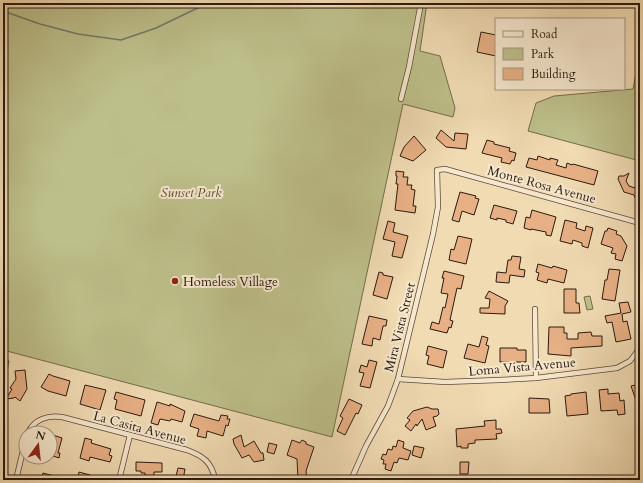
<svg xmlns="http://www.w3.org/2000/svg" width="643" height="483" font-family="Cardo,serif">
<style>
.green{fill:#bdbf8a;stroke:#746c4c}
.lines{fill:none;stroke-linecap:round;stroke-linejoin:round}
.stream{stroke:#6f7b6a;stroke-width:1.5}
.building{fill:#e8b085;stroke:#2c1a0f}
.street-casing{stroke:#5d4a38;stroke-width:6}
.street{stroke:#f6e8ce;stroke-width:4.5}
.poi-dot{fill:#8f2418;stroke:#f6e8ce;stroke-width:1.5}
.labels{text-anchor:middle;stroke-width:4;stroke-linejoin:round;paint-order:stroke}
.street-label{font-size:13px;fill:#2c1a0f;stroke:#f6e8ce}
.park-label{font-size:13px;font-style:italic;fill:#584c34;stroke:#f6e8ce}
.poi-label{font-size:13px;fill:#2c1a0f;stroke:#f6e8ce;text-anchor:start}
</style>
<rect width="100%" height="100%" fill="#f1dbb3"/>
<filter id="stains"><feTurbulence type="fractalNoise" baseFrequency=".005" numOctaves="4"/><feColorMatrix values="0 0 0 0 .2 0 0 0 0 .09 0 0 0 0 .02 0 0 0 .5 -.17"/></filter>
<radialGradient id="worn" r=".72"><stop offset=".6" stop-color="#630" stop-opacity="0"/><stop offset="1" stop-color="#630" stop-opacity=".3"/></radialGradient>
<g class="green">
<path d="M3,3H427L420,51L440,56L455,108L453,117L403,104L332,437L3,350Z"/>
<path d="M640,51V161L528,131L536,103L554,96L633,89Z"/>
<path d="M590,296L593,309L587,310L584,297Z"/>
<path d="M3,360L9,361L5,381L3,380Z"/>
</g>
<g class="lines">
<path class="stream" d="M3,11L40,24L78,34L121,40L156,28L208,3"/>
</g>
<g class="building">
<path d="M481,32L496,35V56L477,52Z"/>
<path d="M441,130L454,141L455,133L468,134L466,149L446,147L436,138Z"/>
<path d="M414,136L426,150L413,161L400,156L404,147Z"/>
<path d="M487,140L494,142V144L510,148L509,151L516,153L514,161L512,160L510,164L501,162L502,158L482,153Z"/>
<path d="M538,156L550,160V158L558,160L556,165L566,168L567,163L572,165L573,164L598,171L594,185L526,167L529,158L537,160Z"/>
<path d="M396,171L404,172L403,177H408L407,185H412L411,189L415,190L413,206H416L415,213L395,210L398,184H396L397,176H396Z"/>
<path d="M629,173L626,181L629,186L635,188L636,184L640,185V197L638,199L635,198L634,195L624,192L618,179L619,176H624Z"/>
<path d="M460,192L476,196L475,198L479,199L474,215L462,211L459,222L452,220Z"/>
<path d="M494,205L517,211L513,224L506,222V220L497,218V220L490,218Z"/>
<path d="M532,210L556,217L551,236L546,235V232L531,229V230L524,228L526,217L530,218Z"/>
<path d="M565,220L577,223L576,228L585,231L586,226L593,228L588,248L582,246V243L573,240L572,244L560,241Z"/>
<path d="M388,221L395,223L393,232L408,236L402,258L392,256L395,242L383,239Z"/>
<path d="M608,228L617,231L616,234L621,236L627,246L622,261L615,259L616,254L611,253L613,248L601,244L605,231H607Z"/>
<path d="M458,236L472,239L466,264L449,260L451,249L454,250Z"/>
<path d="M512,256L521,257L519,269L525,270L524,277L510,275L509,283L496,282L497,272L506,273L508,260H511Z"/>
<path d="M538,264L552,268L553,266L567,270L564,283L548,279L547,283L537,280L539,273L536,272Z"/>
<path d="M609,269L620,270L615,301L602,299L605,280H607Z"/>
<path d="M444,271L464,276L461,289L457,288L450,320L453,321L451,328L449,327L447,333L430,329L432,322L439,324L443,307L445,308L448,294L441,293L444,278H442Z"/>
<path d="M379,272L383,273V275L393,277L387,299L373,295Z"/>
<path d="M564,289H576V303H579L580,313H564Z"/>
<path d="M489,291L508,301L505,306V314L480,313V308H489L490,299L485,298Z"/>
<path d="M628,302L631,312L622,314L623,322L627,321L631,339L616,342L612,322L607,323L605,316L621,313L619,303Z"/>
<path d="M369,316L387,320L386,326H383L380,340L373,338L372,346L362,344Z"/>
<path d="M549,327H564V333H567V339H578V333L591,332L592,336H602V346L571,348V356L548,354Z"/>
<path d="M482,336L488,338L486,345L489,346L485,363L464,358L468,344L479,347Z"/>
<path d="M428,346L447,351L443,368L427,364L429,356L426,355Z"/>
<path d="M500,348H517V350H526V362H500Z"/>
<path d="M369,360L377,362L370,388L360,386L364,373L359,372L361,365L367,367Z"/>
<path d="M25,370L27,389L20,401L15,397L14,398L6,399L12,389L10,388L16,379L15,371Z"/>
<path d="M49,374L53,376L70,381L66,396L48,391L41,387Z"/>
<path d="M640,384V409H639L631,386Z"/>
<path d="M85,385L106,390L100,410L80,404Z"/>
<path d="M608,389V394L619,393L620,401L624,400L625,414L618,415L617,410L601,411L599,390Z"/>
<path d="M116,392L145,400L141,416L115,409L117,400L114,399Z"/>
<path d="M586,392L588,414L567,416L565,396L571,395V394Z"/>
<path d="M529,398L549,399L550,413H529Z"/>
<path d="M349,399L362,405L358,414L356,413L345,435L337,431L343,418L340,416Z"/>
<path d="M157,402L170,406V404L185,411L182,422L171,419L170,421L160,419L158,425L151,423Z"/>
<path d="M427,407L432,409H438L439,414L437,416L433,417L436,426L426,430L422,419L417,426L416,424L411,431L405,426L410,420L407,418L413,411Z"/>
<path d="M194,414L219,421L221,415L228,416L227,419H230L228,426L226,425L223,436L207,431L206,438L197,436L199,429L190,426Z"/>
<path d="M496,420V429H501L502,433L496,434L497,439L475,440V443L468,444V448H461V446L457,447L456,429L485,426L484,421Z"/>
<path d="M53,435L62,438L58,453H60L59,458L50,455V443H51Z"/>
<path d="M241,435L244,447L254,441L261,453H263L264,460L254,462L249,455L242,458L234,444L233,439Z"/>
<path d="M85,438L92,440L91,443L111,449L109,455L112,456L110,462L90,457L89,461L80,458Z"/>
<path d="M292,440L300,443L302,440L306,442V444L314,447L306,471L307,480H298L297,459L287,455Z"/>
<path d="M398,440L404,442L403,448L411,451L408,460L399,458L397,463L394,462L391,471L385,469L386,464H383L384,460L381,459L383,454L386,455L388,449L392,450L393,446L396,447Z"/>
<path d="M269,443L277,445L274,454L267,452Z"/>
<path d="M414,446L424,448L421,458L412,455Z"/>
<path d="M136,462L162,463V472H154V477H145V473H141V471H136Z"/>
<path d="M460,462H469L468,474H460Z"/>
<path d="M178,468L185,469L183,480H175Z"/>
<path d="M79,472L90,475L89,480H77Z"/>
<path d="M43,473L54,476L53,480H41Z"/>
</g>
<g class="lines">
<g class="street-casing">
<g id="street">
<path d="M401,99L409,67L421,3"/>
<path d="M640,281L638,299L640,302"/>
<path d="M535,309L536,378"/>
<path d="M398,379L445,382L499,380L536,378L617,368L630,361L640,348"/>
<path d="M28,433C34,419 48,415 62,417L187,450C203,456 212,462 215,480"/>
<path d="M16,480L26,438"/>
<path d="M119,480L130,435"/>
<path d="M351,480L366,446L388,406L398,379L433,234L438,207L437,170L445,169L640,223"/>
</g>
</g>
<use href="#street" class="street"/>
</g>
<circle class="poi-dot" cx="175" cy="281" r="4"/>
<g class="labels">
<g class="street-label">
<text transform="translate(542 184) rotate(15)" y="5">Monte Rosa Avenue</text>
<text transform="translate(399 327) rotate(-76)" y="5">Mira Vista Street</text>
<text transform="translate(522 366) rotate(-5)" y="5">Loma Vista Avenue</text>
<text transform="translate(140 427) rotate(15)" y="5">La Casita Avenue</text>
</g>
<g class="park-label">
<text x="191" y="197">Sunset Park</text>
</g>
<g class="poi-label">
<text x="183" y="286">Homeless Village</text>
</g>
</g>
<rect width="643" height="483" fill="none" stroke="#f1dbb3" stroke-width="16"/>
<rect x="4" y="4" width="635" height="475" fill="none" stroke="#2c1a0f" stroke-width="2"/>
<rect x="8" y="8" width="627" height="467" fill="none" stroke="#2c1a0f"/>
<rect x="495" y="18" width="130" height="72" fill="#f6e8ce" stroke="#a59682"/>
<rect x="503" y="31" width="20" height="6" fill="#f6e8ce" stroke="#a59682"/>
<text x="531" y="38" font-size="12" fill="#2c1a0f">Road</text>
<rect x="503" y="48" width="20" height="12" fill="#bdbf8a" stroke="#a59682"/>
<text x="531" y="58" font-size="12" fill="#2c1a0f">Park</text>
<rect x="503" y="68" width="20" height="12" fill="#e8b085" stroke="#a59682"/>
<text x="531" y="78" font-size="12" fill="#2c1a0f">Building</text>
<g transform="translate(38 445) rotate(15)"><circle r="19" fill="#f6e8ce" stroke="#a59682"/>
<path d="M0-3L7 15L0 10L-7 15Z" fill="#8f2418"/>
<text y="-6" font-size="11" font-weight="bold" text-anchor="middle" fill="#2c1a0f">N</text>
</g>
<rect width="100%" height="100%" filter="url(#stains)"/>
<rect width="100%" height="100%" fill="url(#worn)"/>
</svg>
